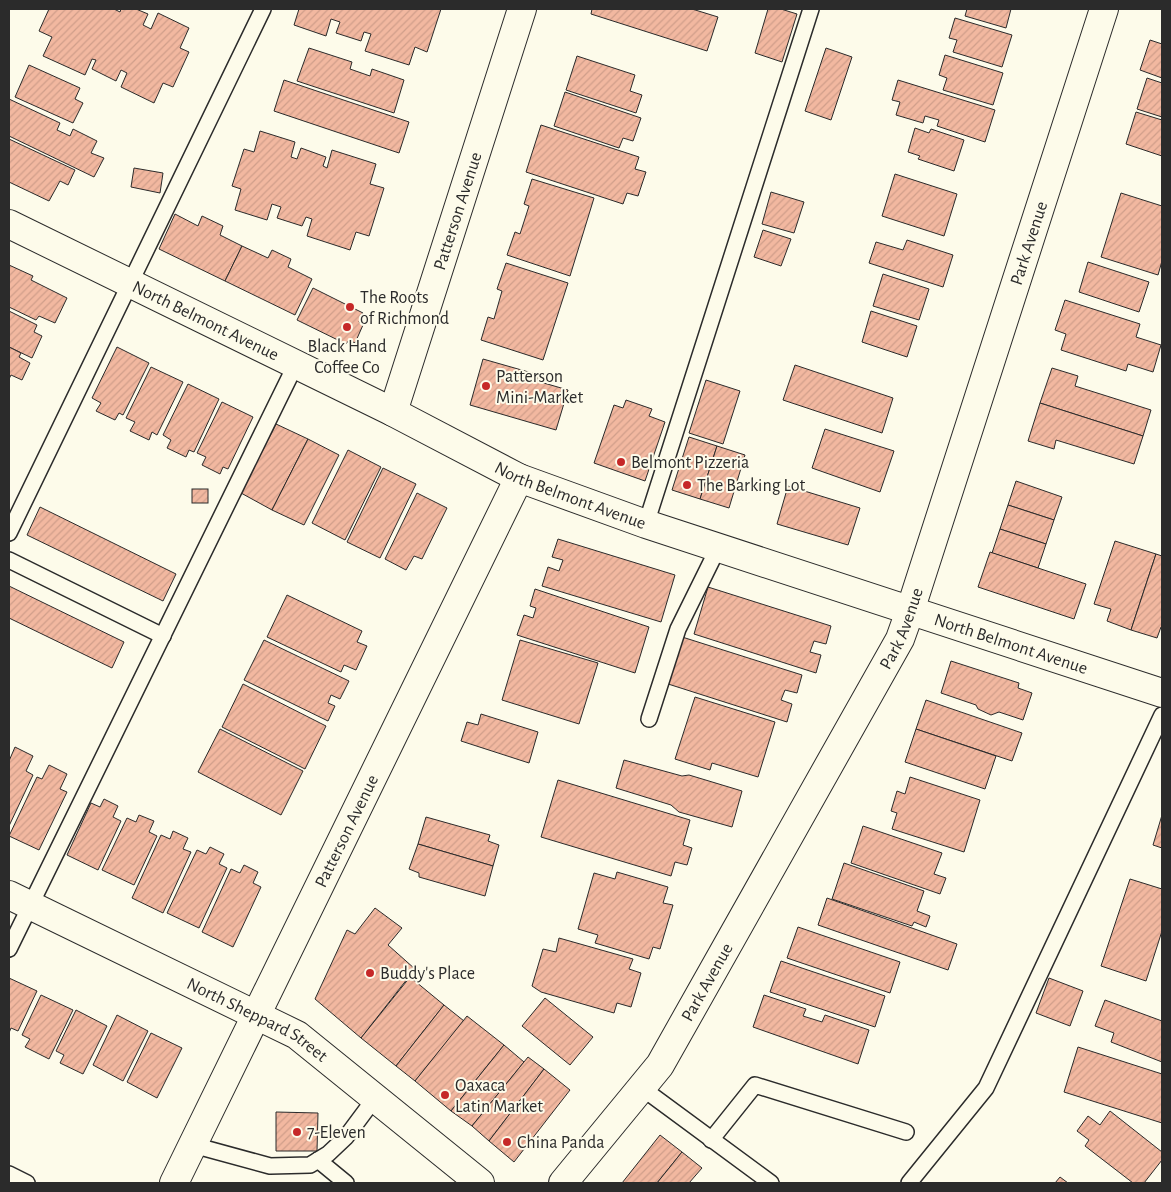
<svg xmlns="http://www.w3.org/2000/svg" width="1171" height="1192" font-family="'Alegreya Sans',sans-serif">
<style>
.building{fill:url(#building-hatch);stroke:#2b2b2b}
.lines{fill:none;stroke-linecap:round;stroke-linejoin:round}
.lane-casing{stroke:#2b2b2b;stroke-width:18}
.street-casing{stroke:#2b2b2b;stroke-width:30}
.lane{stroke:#fdfbea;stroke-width:15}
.street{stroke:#fdfbea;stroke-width:28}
.poi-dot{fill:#c62828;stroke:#fdfbea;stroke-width:2}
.labels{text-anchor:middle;stroke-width:4;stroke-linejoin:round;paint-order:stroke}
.street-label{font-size:18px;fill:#2b2b2b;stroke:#fdfbea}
.poi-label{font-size:18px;fill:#2b2b2b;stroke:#fdfbea;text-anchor:start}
</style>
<defs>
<pattern id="building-hatch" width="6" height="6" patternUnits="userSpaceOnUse" patternTransform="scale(1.25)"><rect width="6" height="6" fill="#f2b8a0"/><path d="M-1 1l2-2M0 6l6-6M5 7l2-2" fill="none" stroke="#d09e8a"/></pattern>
</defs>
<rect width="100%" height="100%" fill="#fdfbea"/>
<g class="building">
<path d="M49,9H114L120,12L121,9H136L148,14L143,25L151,29L158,13L189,28L180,48L189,52L173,87L163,83L154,103L121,87L127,73L121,70L116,81L92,69L96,60L92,59L85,75L43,56L52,37L39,31Z"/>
<path d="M299,9H441L427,52L415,47L409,65L365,51L371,34L364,32L361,41L336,33L340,22L331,19L326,36L294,25Z"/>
<path d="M592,9H692L718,17L707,51L591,14Z"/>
<path d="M768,9H781L797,14L782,62L755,53Z"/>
<path d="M967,9H1011L1006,28L965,16Z"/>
<path d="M955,18L1012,35L1002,67L953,52L957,40L949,38Z"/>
<path d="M1150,40L1162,44V78L1140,70Z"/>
<path d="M309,48L352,62L350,69L370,76L372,69L404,80L394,113L297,81Z"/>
<path d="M826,48L852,57L831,120L805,111Z"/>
<path d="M945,55L1003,73L993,105L943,90L947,78L939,75Z"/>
<path d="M577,56L635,75L630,91L642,95L636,113L566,90Z"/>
<path d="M29,65L80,88L75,99L83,103L73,123L15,97Z"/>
<path d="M1147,78L1162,83V117L1137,109Z"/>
<path d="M284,80L409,122L399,153L274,111Z"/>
<path d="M898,80L995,110L985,142L937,126L939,120L925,116L923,123L896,115L900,102L892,100Z"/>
<path d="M565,92L641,118L633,141L623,138L619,148L554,126Z"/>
<path d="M9,99L60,123L57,130L70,136L73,129L97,141L91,153L104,158L94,177L9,136Z"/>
<path d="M1136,112L1162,120V156L1126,144Z"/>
<path d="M541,125L639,157L635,169L646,172L638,196L627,193L623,204L526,172Z"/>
<path d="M915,128L929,133L931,129L964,140L954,171L918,159L920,156L908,152Z"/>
<path d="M260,131L295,142L291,157L297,159L301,148L326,157L323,166L327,168L332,150L376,164L370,184L384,188L369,236L356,232L350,250L307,236L312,219L306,217L302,226L277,218L281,207L272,204L267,220L235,210L241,189L232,186L244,149L254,152Z"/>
<path d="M9,139L75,170L68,185L60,181L49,201L9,182Z"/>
<path d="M134,168L163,173L160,193L131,187Z"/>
<path d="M895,174L957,194L944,236L882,216Z"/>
<path d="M532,179L594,198L570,276L507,255L515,232L520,234L529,206L524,204Z"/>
<path d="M771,192L804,202L794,233L762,224Z"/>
<path d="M1121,193L1162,206V261L1158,275L1101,257Z"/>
<path d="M175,214L198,226L202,216L223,226L220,235L242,246L225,281L159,249Z"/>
<path d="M763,230L791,239L781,266L754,257Z"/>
<path d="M907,240L953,255L943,287L869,263L876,242L903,250Z"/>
<path d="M242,246L268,258L272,250L291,259L288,267L312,279L295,315L225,281Z"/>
<path d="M1088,262L1149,282L1139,312L1079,292Z"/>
<path d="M506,263L568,283L543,360L481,340L488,317L494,319L502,291L497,289Z"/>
<path d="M9,265L33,276L31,280L67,298L55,323L39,316L36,320L9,307Z"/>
<path d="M883,274L929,289L919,320L873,306Z"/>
<path d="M313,288L363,313L359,322L363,325L355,343L349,340L346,344L297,320Z"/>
<path d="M1065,300L1140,324L1136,337L1161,345L1153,372L1128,364L1126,371L1061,350L1066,334L1055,330Z"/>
<path d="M9,311L37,325L34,332L42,336L32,358L9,347Z"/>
<path d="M871,311L917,326L907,357L862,342Z"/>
<path d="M9,347L21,353L19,357L30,363L22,380L11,375L9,379Z"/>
<path d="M117,347L149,363L123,415L119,413L115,420L96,411L101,403L92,398Z"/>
<path d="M483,359L539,375L537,381L568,390L556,430L470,405Z"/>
<path d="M795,365L893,398L882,433L783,400Z"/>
<path d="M151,367L183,382L157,435L152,432L149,440L130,431L135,422L126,418Z"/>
<path d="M1052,368L1078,376L1075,386L1151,410L1143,436L1040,403Z"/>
<path d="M706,380L740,391L723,444L689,433Z"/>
<path d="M188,384L219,399L194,452L189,450L186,457L167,448L171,440L163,435Z"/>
<path d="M626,400L652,409L649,416L665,422L645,481L594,463L614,405L623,408Z"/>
<path d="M222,402L253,417L228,469L223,467L220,474L202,465L206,457L197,453Z"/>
<path d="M1040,403L1143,436L1134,464L1056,440L1054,449L1028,441Z"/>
<path d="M276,424L308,439L272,510L241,493Z"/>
<path d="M825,429L894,451L880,492L812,468Z"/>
<path d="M689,437L717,446L700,499L672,490Z"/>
<path d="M308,439L339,455L304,525L272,510Z"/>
<path d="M717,446L745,455L729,508L700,499Z"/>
<path d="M348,450L381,467L345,540L312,523Z"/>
<path d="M383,468L416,484L380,558L347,542Z"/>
<path d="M1016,481L1062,497L1054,520L1008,505Z"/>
<path d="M788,486L860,508L848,545L777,524Z"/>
<rect x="192" y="489" width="16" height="14"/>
<path d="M417,493L447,508L422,559L414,556L406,570L385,559Z"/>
<path d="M1008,505L1054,520L1046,544L1000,529Z"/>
<path d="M40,507L176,574L163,601L27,535Z"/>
<path d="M1000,529L1046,544L1038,568L992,553Z"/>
<path d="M558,539L675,575L661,622L542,586L548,567L559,571L563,560L552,557Z"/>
<path d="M1115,541L1156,554L1131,630L1107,621L1111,609L1094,604Z"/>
<path d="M990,552L1086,584L1074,619L978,587Z"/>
<path d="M1156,554L1162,556V627H1161L1157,638L1131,630Z"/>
<path d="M9,586L124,642L112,668L9,618Z"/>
<path d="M708,587L831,626L826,644L814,641L810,652L821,655L816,673L694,634Z"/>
<path d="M535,589L649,627L635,673L517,635L524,615L533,618L536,608L530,606Z"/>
<path d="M287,595L362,631L357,642L367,646L356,670L344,665L341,672L267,637Z"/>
<path d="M679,636L802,675L797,693L785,690L781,700L792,704L787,722L665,683Z"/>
<path d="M264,640L349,681L340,699L331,695L328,703L335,706L328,721L244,680Z"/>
<path d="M520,640L598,663L579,724L502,700Z"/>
<path d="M951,661L1019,683L1018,688L1032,693L1023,720L999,712L991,715L978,709L976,705L941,693Z"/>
<path d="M243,684L326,726L305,769L222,727Z"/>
<path d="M695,697L775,722L758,777L712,763L710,770L675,759Z"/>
<path d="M926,700L1022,733L1012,761L916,729Z"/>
<path d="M481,714L538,732L529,763L461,741L467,722L478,725Z"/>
<path d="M220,729L303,771L281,815L198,772Z"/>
<path d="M916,729L996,756L985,789L905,762Z"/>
<path d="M15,747L33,756L26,771L33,775L9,826V761Z"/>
<path d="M624,760L682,776L689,775L742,791L732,827L679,812L671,805L616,788Z"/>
<path d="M49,765L67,774L60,789L67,792L39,850L9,836L37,777L42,779Z"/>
<path d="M910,777L980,800L964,852L892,829L897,813L891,811L897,791L905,794Z"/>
<path d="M558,780L690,820L683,845L692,848L687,865L675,862L671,876L541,837Z"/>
<path d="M104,799L118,806L113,817L121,821L98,870L67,855L91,803L100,807Z"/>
<path d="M139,815L154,821L149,832L157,836L134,885L102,870L127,818L136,822Z"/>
<path d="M1162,815V848L1153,845Z"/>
<path d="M426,817L490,835L488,841L499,845L493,866L418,844Z"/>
<path d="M863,826L942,853L934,874L946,878L940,894L851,863Z"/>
<path d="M173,831L188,838L183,849L191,852L163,913L132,898L161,835L170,839Z"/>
<path d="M418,844L493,866L485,896L419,877V873L409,869Z"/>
<path d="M210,847L224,854L219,864L227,868L199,928L167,913L197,850L206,854Z"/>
<path d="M844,863L924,891L917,911L930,916L926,927L914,922L912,926L832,899Z"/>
<path d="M244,865L258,872L253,883L261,887L233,947L202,932L231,869L240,873Z"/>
<path d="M617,872L668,887L663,903L673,905L660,949L653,947L649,959L595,943L598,935L578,929L594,873L615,879Z"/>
<path d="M1130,879L1162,889V931L1146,981L1101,966Z"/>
<path d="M827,898L957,944L948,970L818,925Z"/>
<path d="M375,908L402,928L388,945L415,969L361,1038L315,999L347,930L355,934Z"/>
<path d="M798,927L900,962L890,993L787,958Z"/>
<path d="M559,938L633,959L629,969L641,973L631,1007L617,1003L614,1013L541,992L532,986L543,949L556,952Z"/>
<path d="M781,961L885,996L875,1027L770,992Z"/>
<path d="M410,977L444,1005L396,1066L361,1038Z"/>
<path d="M9,978L37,991L18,1031L11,1028L9,1033Z"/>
<path d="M1049,978L1083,991L1070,1026L1036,1013Z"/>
<path d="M41,995L73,1010L49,1059L25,1047L30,1039L22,1035Z"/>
<path d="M764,995L806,1009L803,1016L822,1022L825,1015L869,1030L858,1064L753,1027Z"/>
<path d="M545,998L593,1037L570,1065L522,1026Z"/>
<path d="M1105,1000L1162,1021V1062L1111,1042L1114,1033L1095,1026Z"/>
<path d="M444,1005L464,1021L415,1081L396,1066Z"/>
<path d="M76,1010L107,1026L83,1074L60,1063L64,1055L56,1051Z"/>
<path d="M117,1015L148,1031L123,1081L93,1065Z"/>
<path d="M467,1016L504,1045L451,1111L415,1081Z"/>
<path d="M151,1033L182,1048L157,1098L127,1082Z"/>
<path d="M504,1045L524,1062L472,1126L451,1111Z"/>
<path d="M1078,1047L1162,1074V1123L1064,1092Z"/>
<path d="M528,1057L544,1069L489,1141L472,1126Z"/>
<path d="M544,1069L570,1090L514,1162L489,1141Z"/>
<path d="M1110,1111L1162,1152V1160L1144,1183H1133L1085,1146L1089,1140L1077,1131L1088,1116L1100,1125Z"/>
<path d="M276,1112L318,1113L317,1151H276Z"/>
<path d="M660,1135L682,1152L657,1183H622Z"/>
<path d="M682,1152L702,1168L689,1183H657Z"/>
<path d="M1060,1177L1068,1183H1055Z"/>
</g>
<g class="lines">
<g class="lane-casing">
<g id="lane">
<path d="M646,524L811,9"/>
<path d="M9,533L263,9"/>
<path d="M9,560L163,636"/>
<path d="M649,719L678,629L718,548"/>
<path d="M9,949L296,364"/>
<path d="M642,1088L771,1183"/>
<path d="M711,1140L755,1085L906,1132"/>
<path d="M193,1145L270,1166L310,1165L328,1154L346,1137L375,1098"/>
<path d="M318,1160L346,1183"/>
<path d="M9,1174L27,1183"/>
<path d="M909,1183L986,1088L1162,715"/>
</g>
</g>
<g class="street-casing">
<g id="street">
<path id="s1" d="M9,224L393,412L519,478L646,524L1162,693"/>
<path id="s2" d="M393,412L522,9"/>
<path id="s3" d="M9,895L297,1035L480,1183"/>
<path id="s4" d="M174,1183L519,478"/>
<path id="s5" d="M563,1183L660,1065L900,639L910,611L1104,9"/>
</g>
</g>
<use href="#lane" class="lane"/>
<use href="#street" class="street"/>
</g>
<g class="poi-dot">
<circle cx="350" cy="307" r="5"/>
<circle cx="347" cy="327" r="5"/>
<circle cx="486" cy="386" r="5"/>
<circle cx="621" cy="462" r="5"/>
<circle cx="687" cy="485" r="5"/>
<circle cx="370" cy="973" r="5"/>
<circle cx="445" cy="1095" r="5"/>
<circle cx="297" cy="1132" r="5"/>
<circle cx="507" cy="1142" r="5"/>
</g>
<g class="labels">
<g class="street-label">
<text dy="6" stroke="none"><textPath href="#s2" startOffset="211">Patterson Avenue</textPath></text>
<text dy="6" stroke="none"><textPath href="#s5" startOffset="1058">Park Avenue</textPath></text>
<text dy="6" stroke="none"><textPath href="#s1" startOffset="219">North Belmont Avenue</textPath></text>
<text dy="6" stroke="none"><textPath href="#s1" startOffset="624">North Belmont Avenue</textPath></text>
<text dy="6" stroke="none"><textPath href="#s5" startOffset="652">Park Avenue</textPath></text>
<text dy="6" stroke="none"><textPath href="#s1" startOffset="1089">North Belmont Avenue</textPath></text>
<text dy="6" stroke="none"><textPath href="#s4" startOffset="392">Patterson Avenue</textPath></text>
<text dy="6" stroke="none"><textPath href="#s5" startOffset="248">Park Avenue</textPath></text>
<text dy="6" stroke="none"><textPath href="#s3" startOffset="278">North Sheppard Street</textPath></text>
</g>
<g class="poi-label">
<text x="360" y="303">The Roots<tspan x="360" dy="21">of Richmond</tspan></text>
<text x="347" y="352" text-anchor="middle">Black Hand<tspan x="347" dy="21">Coffee Co</tspan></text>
<text x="496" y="382">Patterson<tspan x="496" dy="21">Mini-Market</tspan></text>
<text x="631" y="468">Belmont Pizzeria</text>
<text x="697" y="491">The Barking Lot</text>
<text x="380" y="979">Buddy's Place</text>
<text x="455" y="1091">Oaxaca<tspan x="455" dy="21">Latin Market</tspan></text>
<text x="307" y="1138">7-Eleven</text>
<text x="517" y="1148">China Panda</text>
</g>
</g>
<rect width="1171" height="1192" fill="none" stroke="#2b2b2b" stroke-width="20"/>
</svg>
